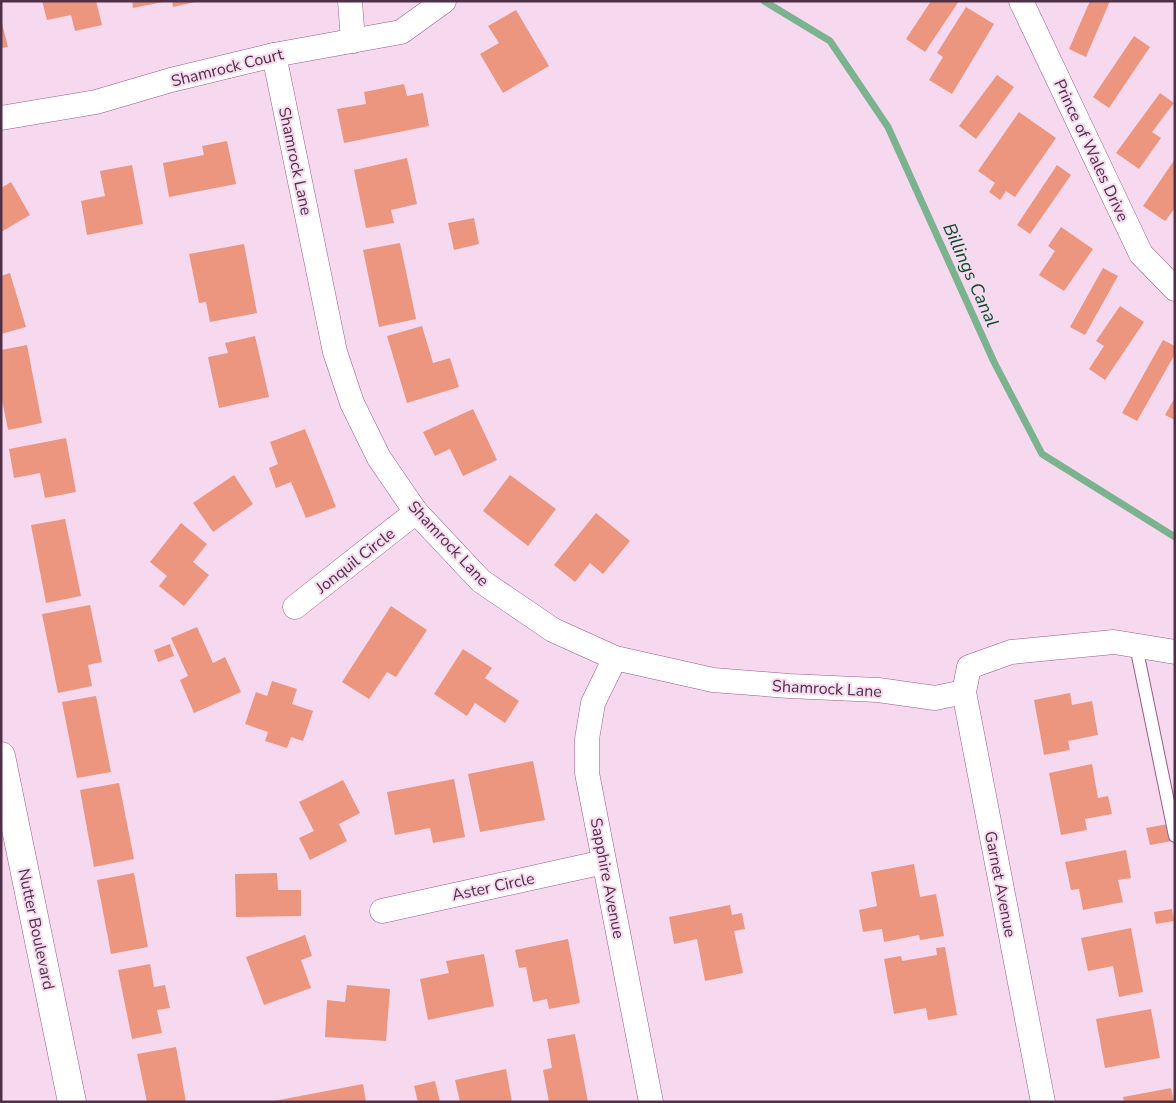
<svg xmlns="http://www.w3.org/2000/svg" width="1176" height="1103" font-family="'Nunito Sans',sans-serif">
<style>
.lines{fill:none;stroke-linecap:round;stroke-linejoin:round}
.stream{stroke:#7ab38e;stroke-width:7}
.building{fill:#ec967f}
.service-casing{stroke:#9b5a8d;stroke-width:14}
.minor-casing{stroke:#9b5a8d;stroke-width:25}
.tertiary-casing{stroke:#9b5a8d;stroke-width:29}
.service{stroke:#fff;stroke-width:12}
.minor{stroke:#fff;stroke-width:24}
.tertiary{stroke:#fff;stroke-width:28}
.labels{text-anchor:middle;stroke-width:4;stroke-linejoin:round;paint-order:stroke}
.street-label{font-size:16px;fill:#4e3148;stroke:#f7d9ef}
.water-label{font-size:18px;font-style:italic;fill:#044d2b;stroke:#f7d9ef}
</style>
<rect width="100%" height="100%" fill="#f7d9ef"/>
<g class="lines">
<path class="stream" d="M764,1L830,41L888,127L994,362L1042,454L1175,537"/>
</g>
<g class="building">
<path d="M42,1H96L102,25L75,31L71,15L47,20Z"/>
<path d="M132,1H163V2L133,8Z"/>
<path d="M172,1H195V2L173,7Z"/>
<path d="M931,1H959L925,52L906,39Z"/>
<path d="M1090,1H1110L1086,57L1069,49Z"/>
<path d="M966,7L994,24L952,94L929,80L943,57L937,53Z"/>
<path d="M516,10L549,66L503,93L480,54L499,43L488,26Z"/>
<path d="M1,19L8,47L1,48Z"/>
<path d="M1134,36L1150,47L1109,108L1093,97Z"/>
<path d="M997,75L1014,87L976,139L959,126Z"/>
<path d="M404,84L407,96L423,93L429,126L344,143L337,109L366,104L364,92Z"/>
<path d="M1160,93L1174,103L1152,132L1161,138L1139,169L1116,153Z"/>
<path d="M1019,112L1056,138L1015,197L1006,191L1000,200L989,192L995,183L978,171Z"/>
<path d="M227,141L236,184L169,197L163,163L204,155L202,146Z"/>
<path d="M407,158L417,204L391,210L394,223L366,228L354,170Z"/>
<path d="M1175,159V208L1165,221L1143,206Z"/>
<path d="M132,165L143,224L87,235L81,201L105,196L100,171Z"/>
<path d="M1057,165L1071,175L1030,234L1017,225Z"/>
<path d="M11,182L30,215L1,232V188Z"/>
<path d="M474,218L479,244L454,250L448,223Z"/>
<path d="M1061,227L1093,249L1064,291L1039,275L1055,251L1048,246Z"/>
<path d="M400,243L416,319L379,327L363,250Z"/>
<path d="M244,244L257,313L210,322L206,302L199,303L189,254Z"/>
<path d="M1103,268L1118,276L1085,335L1070,327Z"/>
<path d="M10,273L26,327L1,334V276Z"/>
<path d="M1120,306L1144,322L1105,380L1089,369L1104,346L1096,341Z"/>
<path d="M422,326L433,363L450,358L459,387L407,403L387,336Z"/>
<path d="M255,336L269,397L219,408L208,357L228,353L225,343Z"/>
<path d="M1163,340L1175,346V354L1137,421L1122,413Z"/>
<path d="M27,345L42,423L8,430L1,395V350Z"/>
<path d="M1175,397V420L1165,415Z"/>
<path d="M473,409L497,460L463,476L450,449L435,456L423,432Z"/>
<path d="M305,429L336,507L306,518L291,482L276,488L269,468L278,464L270,442Z"/>
<path d="M66,438L76,492L45,498L40,473L14,478L9,449Z"/>
<path d="M234,475L253,504L213,532L193,503Z"/>
<path d="M510,475L556,509L528,546L483,511Z"/>
<path d="M596,513L630,541L603,574L590,563L575,582L554,565Z"/>
<path d="M65,519L81,596L46,603L31,525Z"/>
<path d="M181,523L207,544L193,562L209,575L184,606L159,586L167,576L150,562Z"/>
<path d="M90,605L102,662L88,665L92,686L58,693L42,614Z"/>
<path d="M391,606L427,630L396,677L387,672L369,699L342,682Z"/>
<path d="M197,627L213,663L225,657L241,692L194,713L180,680L188,676L171,638Z"/>
<path d="M170,644L174,656L158,662L154,650Z"/>
<path d="M463,649L492,668L485,678L519,701L505,723L475,703L467,716L434,694Z"/>
<path d="M272,681L297,689L292,704L313,711L303,741L291,737L287,748L265,741L268,732L245,724L256,692L267,696Z"/>
<path d="M1070,693L1072,705L1092,701L1098,735L1068,741L1070,750L1044,755L1034,700Z"/>
<path d="M96,696L111,772L77,778L62,702Z"/>
<path d="M533,761L545,820L480,832L468,774Z"/>
<path d="M1092,764L1098,798L1108,796L1112,814L1085,819L1087,830L1061,835L1049,773Z"/>
<path d="M454,779L465,837L433,843L430,828L395,835L387,792Z"/>
<path d="M343,780L360,813L339,824L347,841L310,860L299,838L314,831L299,802Z"/>
<path d="M119,783L134,859L94,867L80,790Z"/>
<path d="M1168,824L1172,841L1150,845L1146,828Z"/>
<path d="M1126,850L1131,878L1118,880L1123,902L1083,910L1079,889L1071,890L1065,862Z"/>
<path d="M914,864L920,897L936,894L944,936L920,940L919,935L884,942L882,929L863,932L859,910L877,906L871,872Z"/>
<path d="M134,873L148,947L111,954L97,880Z"/>
<path d="M277,873L278,890H301V916L236,917L235,874Z"/>
<path d="M730,905L732,915L742,913L745,929L734,931L743,973L705,981L697,939L674,944L669,917Z"/>
<path d="M1172,909L1174,921L1156,924L1154,912Z"/>
<path d="M1131,928L1143,992L1119,997L1113,966L1088,971L1081,938Z"/>
<path d="M305,935L312,956L301,960L311,988L264,1005L246,957Z"/>
<path d="M568,939L580,1003L549,1009L547,999L533,1002L526,967L519,968L515,950Z"/>
<path d="M945,947L957,1015L928,1020L926,1008L894,1014L884,959L901,956L902,961L937,955L936,948Z"/>
<path d="M484,954L494,1006L428,1020L420,979L449,973L446,961Z"/>
<path d="M150,964L154,987L165,985L170,1008L157,1010L162,1033L132,1039L118,970Z"/>
<path d="M347,985L390,989L386,1041L325,1037L327,1000L345,1002Z"/>
<path d="M1151,1009L1160,1058L1105,1068L1096,1019Z"/>
<path d="M575,1034L588,1102H549L543,1070L552,1068L547,1039Z"/>
<path d="M176,1047L186,1102H147L137,1054Z"/>
<path d="M506,1069L512,1102H460L455,1080Z"/>
<path d="M435,1081L440,1102H418L414,1086Z"/>
<path d="M363,1084L366,1102H274V1101Z"/>
<path d="M1171,1088L1174,1102H1124L1123,1097Z"/>
</g>
<g class="lines">
<g class="service-casing">
<path id="service" d="M1136,646L1175,836"/>
</g>
<g class="minor-casing">
<g id="minor">
<path d="M350,1L353,41"/>
<path d="M1021,1L1141,254L1175,289"/>
<path d="M274,55L335,352L352,403L379,458L416,512L481,581L553,630L615,658L713,680L789,686L878,690L935,698L964,692"/>
<path d="M1,118L96,102L171,80L274,55L401,32L444,1"/>
<path d="M295,607L416,512"/>
<path d="M615,658L593,703L587,739V773L651,1102"/>
<path d="M382,911L604,862"/>
<path d="M1043,1102L964,692L969,667L1011,652L1114,642L1175,652"/>
</g>
</g>
<g class="tertiary-casing">
<path id="tertiary" d="M1,756L72,1102"/>
</g>
<use href="#service" class="service"/>
<use href="#minor" class="minor"/>
<use href="#tertiary" class="tertiary"/>
</g>
<g class="labels">
<g class="street-label">
<text transform="translate(227 67) rotate(-14)" y="6">Shamrock Court</text>
<text transform="translate(1092 150) rotate(65)" y="6">Prince of Wales Drive</text>
<text transform="translate(296 161) rotate(78)" y="6">Shamrock Lane</text>
<text transform="translate(449 543) rotate(47)" y="6">Shamrock Lane</text>
<text transform="translate(355 560) rotate(-38)" y="6">Jonquil Circle</text>
<text transform="translate(827 688) rotate(3)" y="6">Shamrock Lane</text>
<text transform="translate(608 878) rotate(79)" y="6">Sapphire Avenue</text>
<text transform="translate(1001 884) rotate(79)" y="6">Garnet Avenue</text>
<text transform="translate(493 886) rotate(-12)" y="6">Aster Circle</text>
<text transform="translate(37 929) rotate(78)" y="6">Nutter Boulevard</text>
</g>
<g class="water-label">
<text transform="translate(971 275) rotate(66)" y="6">Billings Canal</text>
</g>
</g>
<rect width="1176" height="1103" fill="none" stroke="#4e3148" stroke-width="5"/>
</svg>
